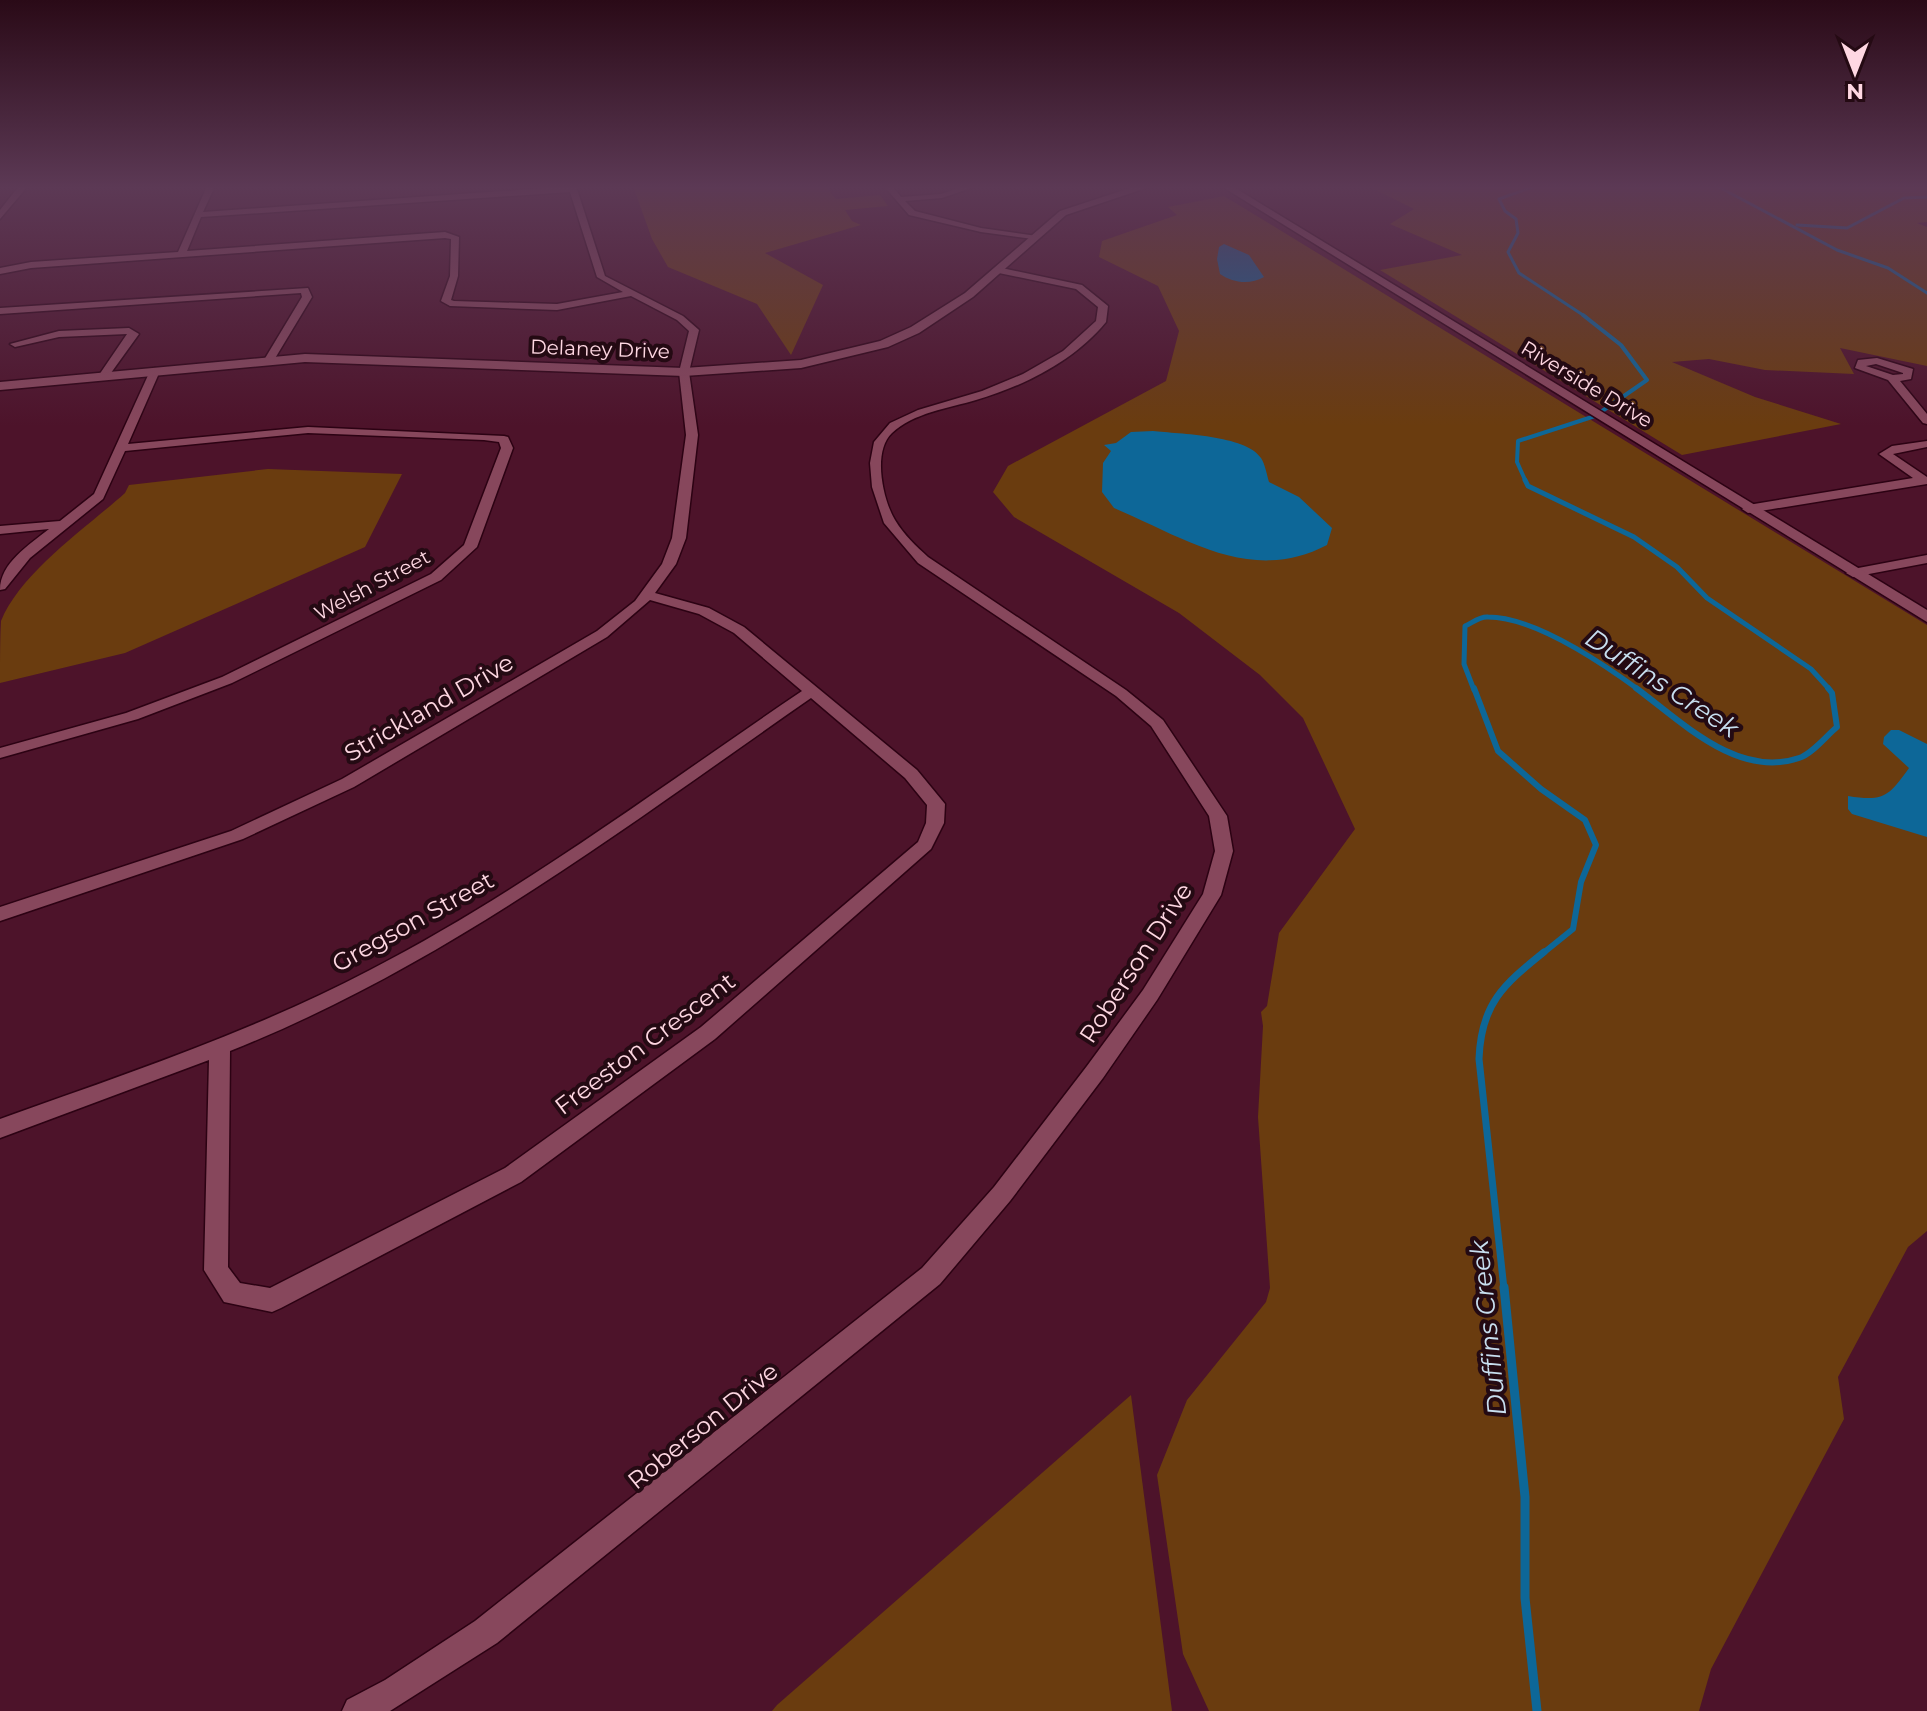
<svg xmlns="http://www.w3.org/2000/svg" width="1927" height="1711" font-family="Montserrat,sans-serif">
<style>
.green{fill:#6a3c0f}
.water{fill:#0d6798}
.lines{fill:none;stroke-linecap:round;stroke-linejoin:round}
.stream-far5{stroke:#0d6798;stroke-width:3}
.stream-far4{stroke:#0d6798;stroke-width:4}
.stream-far3{stroke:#0d6798;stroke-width:5}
.stream-far2{stroke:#0d6798;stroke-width:6}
.stream-far1{stroke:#0d6798;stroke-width:7}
.stream{stroke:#0d6798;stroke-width:9}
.minor-casing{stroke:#2c0213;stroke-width:3}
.tertiary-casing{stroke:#2c0213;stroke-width:3}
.minor{fill:#87475c;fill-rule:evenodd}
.tertiary{fill:#87475c;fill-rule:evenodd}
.labels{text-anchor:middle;stroke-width:8;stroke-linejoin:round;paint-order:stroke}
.far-street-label{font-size:20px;fill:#fed7e2;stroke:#240a13}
.street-label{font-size:24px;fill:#fed7e2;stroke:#240a13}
.water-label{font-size:26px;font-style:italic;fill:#c7deef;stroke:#240a13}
</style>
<rect width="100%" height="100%" fill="#4d132a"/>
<g class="green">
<path d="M825,186L836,199L880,195L888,206L845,210L852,221L861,225L765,253L823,285L791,355L757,304L668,267L652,239L633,186Z"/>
<path d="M1927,186V222L1917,223L1927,227V366L1840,348L1854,374L1765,370L1709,359L1672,362L1755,397L1841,424L1682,455L1380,270L1462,255L1390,224L1414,209L1368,186Z"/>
<path d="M1224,196L1927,625V1231L1908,1247L1838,1377L1844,1419L1711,1669L1699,1711H1209L1183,1654L1157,1475L1187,1400L1266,1302L1270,1288L1258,1117L1263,1026L1261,1012L1267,1006L1279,933L1355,829L1303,718L1260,675L1179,613L1014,517L993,492L1008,466L1166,381L1179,331L1158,286L1099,257L1102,241L1177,215L1168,207Z"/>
<path d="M268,469L402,474L365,547L125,653L0,683C0,665 0,638 1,621C21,572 86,528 125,493L129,485Z"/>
<path d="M1131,1395L1172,1711H772L777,1705Z"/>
</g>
<g class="water">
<path d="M1224,244L1249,255L1264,277C1250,285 1233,283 1220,274L1217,259L1219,247Z"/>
<path d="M1153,431C1179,434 1246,435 1261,458C1265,464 1267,475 1269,482L1299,497L1332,528L1327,545C1251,585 1185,538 1114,508L1102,492L1103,463L1111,451L1104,445L1116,443L1131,432Z"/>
<path d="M1891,730H1899L1927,744V837L1852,814L1848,809V796C1884,802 1889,796 1909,768L1883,744L1884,737Z"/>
</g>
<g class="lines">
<g class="stream-far5">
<path d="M1535,186L1499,199L1505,211L1516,219L1518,233L1508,252L1519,273L1586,317"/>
<path d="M1717,186L1837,250L1888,268L1927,293"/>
<path d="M1797,225L1847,228L1904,198L1927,197"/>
</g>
<path class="stream-far4" d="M1526,482L1517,462L1518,441L1595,416L1647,380L1621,345L1583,315"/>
<g class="stream-far3">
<path d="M1525,480L1528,486L1634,537L1677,567L1707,598L1811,669L1830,690"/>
<path d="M1474,690L1464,664L1465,626C1472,623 1480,616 1488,617C1535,617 1602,663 1639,690"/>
</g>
<g class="stream-far2">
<path d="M1474,688L1498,751L1541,789L1585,820L1596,845L1581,882L1573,929L1542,954"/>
<path d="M1636,688C1682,722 1738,779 1799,758C1812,754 1826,736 1837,727L1832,693L1828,688"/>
</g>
<path class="stream-far1" d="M1504,1289L1479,1059C1481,1004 1503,985 1544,952"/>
<path class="stream" d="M1504,1287L1525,1497V1598L1537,1711"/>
<g class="minor-casing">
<g id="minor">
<path d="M207,186H215L203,212L576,186L605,276L683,316L699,330L689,372L698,435L686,538L676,564L655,593L709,608L744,627L917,770L945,804L944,823L931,849L715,1039L521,1182L281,1308L272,1312L224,1302L204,1270L209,1060L0,1138V1119C125,1074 252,1032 370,970C523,891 660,787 802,691L734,633L699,614L650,600L607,637L354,787L243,839L0,921V907L231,831L342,779L597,631L635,601L662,564L672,538L686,435L679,372L689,331L677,320L631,296L557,310L450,306L441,301L450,276L451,239L445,238L31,268L0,274V268L31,262L178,252ZM570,192L597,277L623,292L557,304L454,301L451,300L458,276L459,237L445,232L187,251L201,217ZM811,698L905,778L927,805L926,823L918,842L701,1027L505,1168L270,1288L240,1283L228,1267L230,1051C444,966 624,828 811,698Z"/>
<path d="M884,186H892L901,197L941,194L965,186H977L942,198L905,201L915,211L981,228L1037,236L1033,239L981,232L909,215Z"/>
<path d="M997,267L1082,285L1108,306L1106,322C1074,361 1024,386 976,400C949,408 913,413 892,433C872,452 883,500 895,520C904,535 916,546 928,557L1126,690L1163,720L1227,816L1233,851L1221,895L1157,1000L1103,1078L1010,1201L940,1284L497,1643L390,1711H342L347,1700L385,1680L475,1621L922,1268L994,1187L1087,1066L1143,990L1203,894L1215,851L1209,816L1151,726L1116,696L918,563L884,523L872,487L870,463L874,442L890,423L918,410L982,391L1023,374L1063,351L1096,321L1098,307L1076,289L994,272Z"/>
<path d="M308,288L312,297L274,360L269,363L264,360L302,297L301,293L0,314V308Z"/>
<path d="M129,328L139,334L108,377L104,378L99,375L127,334L59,337L15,347L10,344L59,331Z"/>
<path d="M1877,358L1913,369L1911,379L1900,381L1927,414V424L1923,423L1888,380L1855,368L1858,360ZM1876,364L1903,373V374L1893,375L1866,366Z"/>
<path d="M155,368L160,371L128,444L308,427L504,436L508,437L513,448L477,547L441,580L232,683L138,719L0,758V748L126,713L222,677L431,574L464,545L501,448L499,442L484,440L308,433L125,451L103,499L30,558L5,589L0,590C0,563 29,545 49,529L0,534V526L60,521L94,494L150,371Z"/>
<path d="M1927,441V447L1893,454L1927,477V484L1748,513L1742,509L1748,505L1913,478L1879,454L1892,446Z"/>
<path d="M1927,555V563L1853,577L1846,573L1853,569Z"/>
</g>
</g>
<g class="tertiary-casing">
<g id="tertiary">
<path d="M19,186H28L0,219V210Z"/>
<path d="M1136,186H1152L1066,215L973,297L919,333L888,347L801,368L684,376L305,362L0,390V382L305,354L684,368L801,360L880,341L911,327L965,293L1060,211Z"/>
<path d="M1221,186H1232L1927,610V622Z"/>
</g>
</g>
<use href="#minor" class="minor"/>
<use href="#tertiary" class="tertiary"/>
</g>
<linearGradient id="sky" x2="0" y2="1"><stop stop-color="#2a0a17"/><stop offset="0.44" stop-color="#5c3955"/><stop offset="1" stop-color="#5c3955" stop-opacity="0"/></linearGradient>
<rect width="1927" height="426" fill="url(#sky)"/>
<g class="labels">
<g class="far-street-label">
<text transform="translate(600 349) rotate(2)" y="7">Delaney Drive</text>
<text transform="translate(1587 384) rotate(31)" y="7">Riverside Drive</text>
<text transform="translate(372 585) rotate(-28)" y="7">Welsh Street</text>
</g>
<g class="street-label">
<text transform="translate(429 708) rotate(-30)" y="8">Strickland Drive</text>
<text transform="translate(413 922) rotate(-29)" y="8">Gregson Street</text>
<text transform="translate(1136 963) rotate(-57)" y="8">Roberson Drive</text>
<text transform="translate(645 1044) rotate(-37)" y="8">Freeston Crescent</text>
<text transform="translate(703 1426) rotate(-39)" y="8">Roberson Drive</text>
</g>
<g class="water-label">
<text transform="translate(1662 683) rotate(33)" y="9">Duffins Creek</text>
<text transform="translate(1488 1328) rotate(-96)" y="9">Duffins Creek</text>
</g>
</g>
<g transform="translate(1855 72) rotate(180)" stroke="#240a13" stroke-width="6" paint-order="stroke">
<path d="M0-6L14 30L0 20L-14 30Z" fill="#fed7e2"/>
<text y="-12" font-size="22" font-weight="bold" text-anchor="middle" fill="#fed7e2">N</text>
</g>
</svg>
